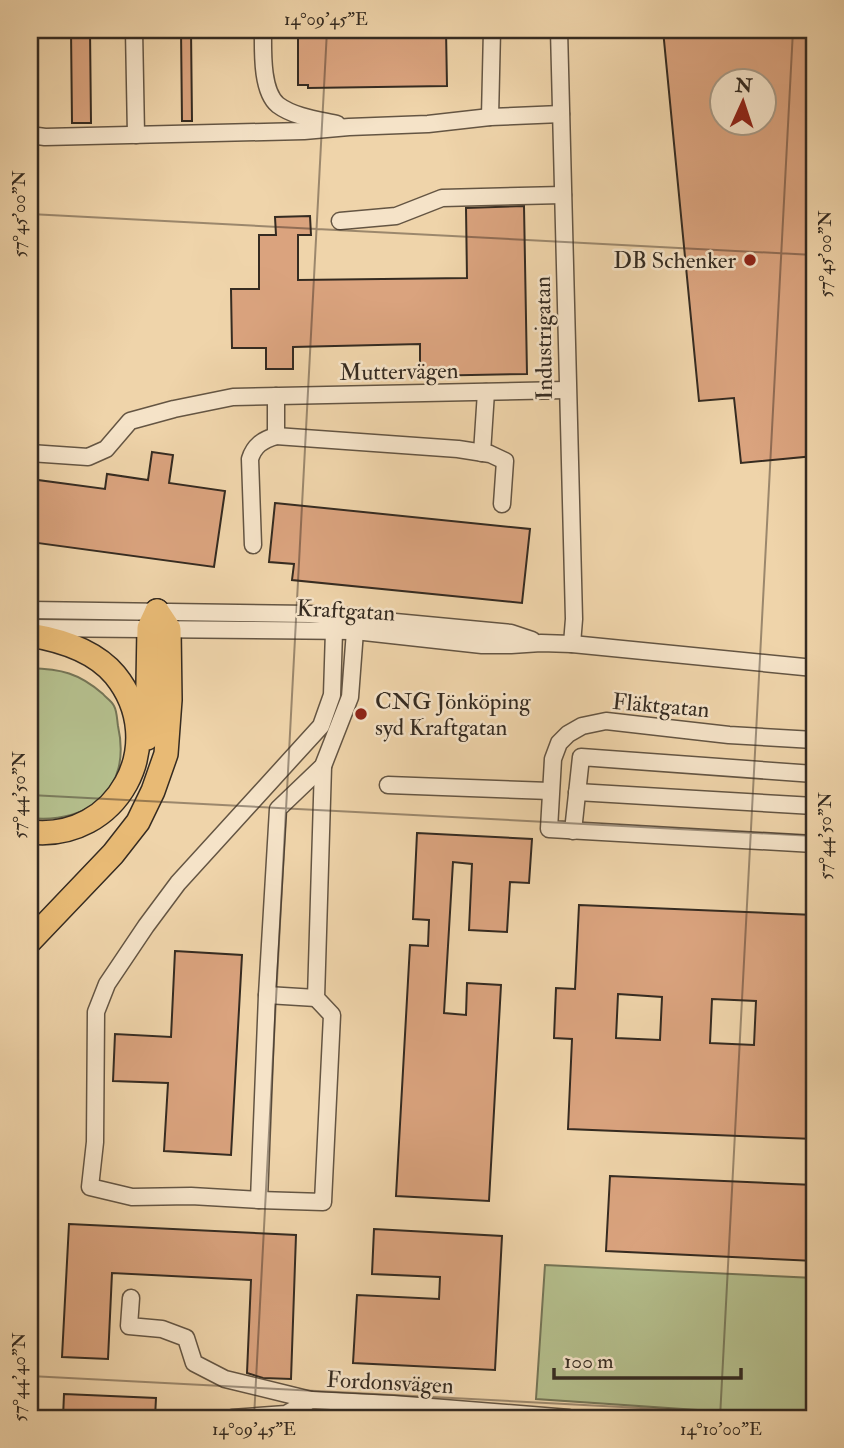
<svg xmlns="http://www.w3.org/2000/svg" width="844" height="1448" font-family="'IM FELL Double Pica',serif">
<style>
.green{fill:#b4be8c;stroke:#747456;stroke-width:2}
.building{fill:#daa37e;stroke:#352b21;stroke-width:2;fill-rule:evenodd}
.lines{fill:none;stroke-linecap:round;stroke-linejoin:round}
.minor-casing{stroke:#645543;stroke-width:19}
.highway-casing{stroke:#352b21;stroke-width:26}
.minor{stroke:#f5e3c8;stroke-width:16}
.highway{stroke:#e8ba75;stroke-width:23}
.ticks{fill:none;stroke:#352b21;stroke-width:2;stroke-opacity:0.45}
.poi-dot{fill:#8f2418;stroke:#f5e3c8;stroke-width:2.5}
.labels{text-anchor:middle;stroke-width:5;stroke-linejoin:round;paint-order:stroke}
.poi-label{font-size:23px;fill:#352b21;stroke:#f5e3c8;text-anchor:end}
.street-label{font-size:23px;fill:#352b21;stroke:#f5e3c8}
.neatline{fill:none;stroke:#352b21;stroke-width:2.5}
.ticks-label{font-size:18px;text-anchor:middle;fill:#352b21}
</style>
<rect width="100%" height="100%" fill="#efd4aa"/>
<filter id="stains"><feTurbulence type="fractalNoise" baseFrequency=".00286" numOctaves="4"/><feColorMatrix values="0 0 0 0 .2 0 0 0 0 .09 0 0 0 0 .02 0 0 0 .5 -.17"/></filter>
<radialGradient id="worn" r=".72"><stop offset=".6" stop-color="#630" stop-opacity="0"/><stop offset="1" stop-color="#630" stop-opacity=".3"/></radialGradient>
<g class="green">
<path d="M30,668C61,669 79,673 103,694C106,698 112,701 114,706C117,711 117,720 118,726C132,789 90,824 30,818Z"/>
<path d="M545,1265L814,1278V1418L536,1399Z"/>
</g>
<g class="building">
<path d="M71,30H90L91,123H72Z"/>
<path d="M181,30H191L192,121H182Z"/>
<path d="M298,30H446L447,86L308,88V85H298Z"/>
<path d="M663,30H814V456L741,463L734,398L699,401ZM722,80H764V122H722Z"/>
<path d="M524,206L527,374L420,376V344L293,347V369H266V348H232L231,289H259V235H276L275,217L310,216L311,235H298V280L467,278L466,208Z"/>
<path d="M152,452L173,455L169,483L225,491L214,567L30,542V479L105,489L107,474L148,480Z"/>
<path d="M275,503L530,529L522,603L292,580L294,564L269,562Z"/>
<path d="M417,833L532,839L529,883L510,882L507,932L469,930L472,864L453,862L444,1013L466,1015L467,983L501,985L489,1201L396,1196L410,945L428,946L429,920L413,919Z"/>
<path d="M579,905L814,915V1139L568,1129L572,1039L554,1038L556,988L575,989ZM618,994L662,997L660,1040L616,1038ZM712,999L756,1001L754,1045L710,1043Z"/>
<path d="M175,951L242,955L231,1155L164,1151L168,1083L113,1081L115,1034L171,1037Z"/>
<path d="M610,1176L814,1185V1261L606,1251Z"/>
<path d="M69,1224L296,1235L291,1379L263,1378L247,1373L251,1280L112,1273L108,1359L62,1357Z"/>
<path d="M374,1229L502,1236L495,1370L353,1363L357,1295L439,1299L440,1277L372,1274Z"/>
<path d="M64,1394L156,1398L155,1418H63Z"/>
</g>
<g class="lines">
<g class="minor-casing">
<g id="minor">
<path d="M134,30L136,135"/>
<path d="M263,30C263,50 261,91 278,105C294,117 319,120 337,124"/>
<path d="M559,30L574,619L572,644"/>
<path d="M490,117L492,30"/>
<path d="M30,135L45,137L304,131L349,127L428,124L490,117L561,114"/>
<path d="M340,221L396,216L442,198L563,195"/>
<path d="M276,436L458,449L490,454L505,461L502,504"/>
<path d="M30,453L88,457L106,449L130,421L174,409L233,397L566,390"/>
<path d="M482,453L486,392"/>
<path d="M253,545L250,459C254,446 262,440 276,436V396"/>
<path d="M30,610L310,614L511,633L532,640"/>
<path d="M347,616L355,631L350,697L323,766L278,809L267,995L259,1200L191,1196L132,1197L90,1187L95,1142L96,1012L107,984L146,926L178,883L321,726L332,695L334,631Z"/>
<path d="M31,628L355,631L482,645H511L541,643L572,644L814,668"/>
<path d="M814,740L729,735L606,721L582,726L568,734L559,743L553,759L549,829L814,844"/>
<path d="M388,785L550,791"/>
<path d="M577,792L814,806"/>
<path d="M573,831L581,757L814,774"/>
<path d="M267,995L316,998"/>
<path d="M259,1200L323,1202L332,1015L316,998L323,766"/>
<path d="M131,1298L129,1326L162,1329L186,1338L194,1363L225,1379L311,1400"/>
<path d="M232,1418L286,1414L311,1400L393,1404L569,1418"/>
</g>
</g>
<g class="highway-casing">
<g id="highway">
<path d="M30,635C60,640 95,651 115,675C171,744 117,842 30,832"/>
<path d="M147,738L149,628L157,611"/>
<path d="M30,941L113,854L138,822L153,791L166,754L170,700L169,629L157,611"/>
</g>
</g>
<use href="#minor" class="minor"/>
<use href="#highway" class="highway"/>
</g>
<path class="ticks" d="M30,214L814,255M30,795L814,836M30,1376L814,1417M254,1418L327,30M720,1418L793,30"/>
<g class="poi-dot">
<circle cx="750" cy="260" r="7"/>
<circle cx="361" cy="714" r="7"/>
</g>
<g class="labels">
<g class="poi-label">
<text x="736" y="268">DB Schenker</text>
<text x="375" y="709" text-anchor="start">CNG Jönköping<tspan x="375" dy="26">syd Kraftgatan</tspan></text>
</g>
<g class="street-label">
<text transform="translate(543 338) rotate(-91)" y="8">Industrigatan</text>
<text transform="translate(399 371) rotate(-1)" y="8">Muttervägen</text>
<text transform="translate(346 610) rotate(3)" y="8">Kraftgatan</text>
<text transform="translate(661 705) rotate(5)" y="8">Fläktgatan</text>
<text transform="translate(390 1382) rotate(3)" y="8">Fordonsvägen</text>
</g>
</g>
<rect width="844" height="1448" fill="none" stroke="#efd4aa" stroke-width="77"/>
<g transform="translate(743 102) rotate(3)"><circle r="33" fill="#f5e3c8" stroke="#a89985" stroke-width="2"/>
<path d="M0-5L12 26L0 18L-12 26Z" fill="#8f2418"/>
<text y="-10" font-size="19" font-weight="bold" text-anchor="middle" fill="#352b21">N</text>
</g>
<path d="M554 1368v10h187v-10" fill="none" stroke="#352b21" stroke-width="3.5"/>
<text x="564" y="1368" font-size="21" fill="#352b21" stroke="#f5e3c8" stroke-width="5" paint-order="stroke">100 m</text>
<rect x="38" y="38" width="768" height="1372" class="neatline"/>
<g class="ticks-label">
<text x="326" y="25">14°09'45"E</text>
<text transform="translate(19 214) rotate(-90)" y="6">57°45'00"N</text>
<text transform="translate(825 254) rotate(-90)" y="6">57°45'00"N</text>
<text transform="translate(19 795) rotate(-90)" y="6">57°44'50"N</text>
<text transform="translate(825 836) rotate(-90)" y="6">57°44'50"N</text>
<text transform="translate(19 1377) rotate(-90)" y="6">57°44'40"N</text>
<text x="254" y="1435">14°09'45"E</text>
<text x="721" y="1435">14°10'00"E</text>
</g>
<rect width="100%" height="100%" filter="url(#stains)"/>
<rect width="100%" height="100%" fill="url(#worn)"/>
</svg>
